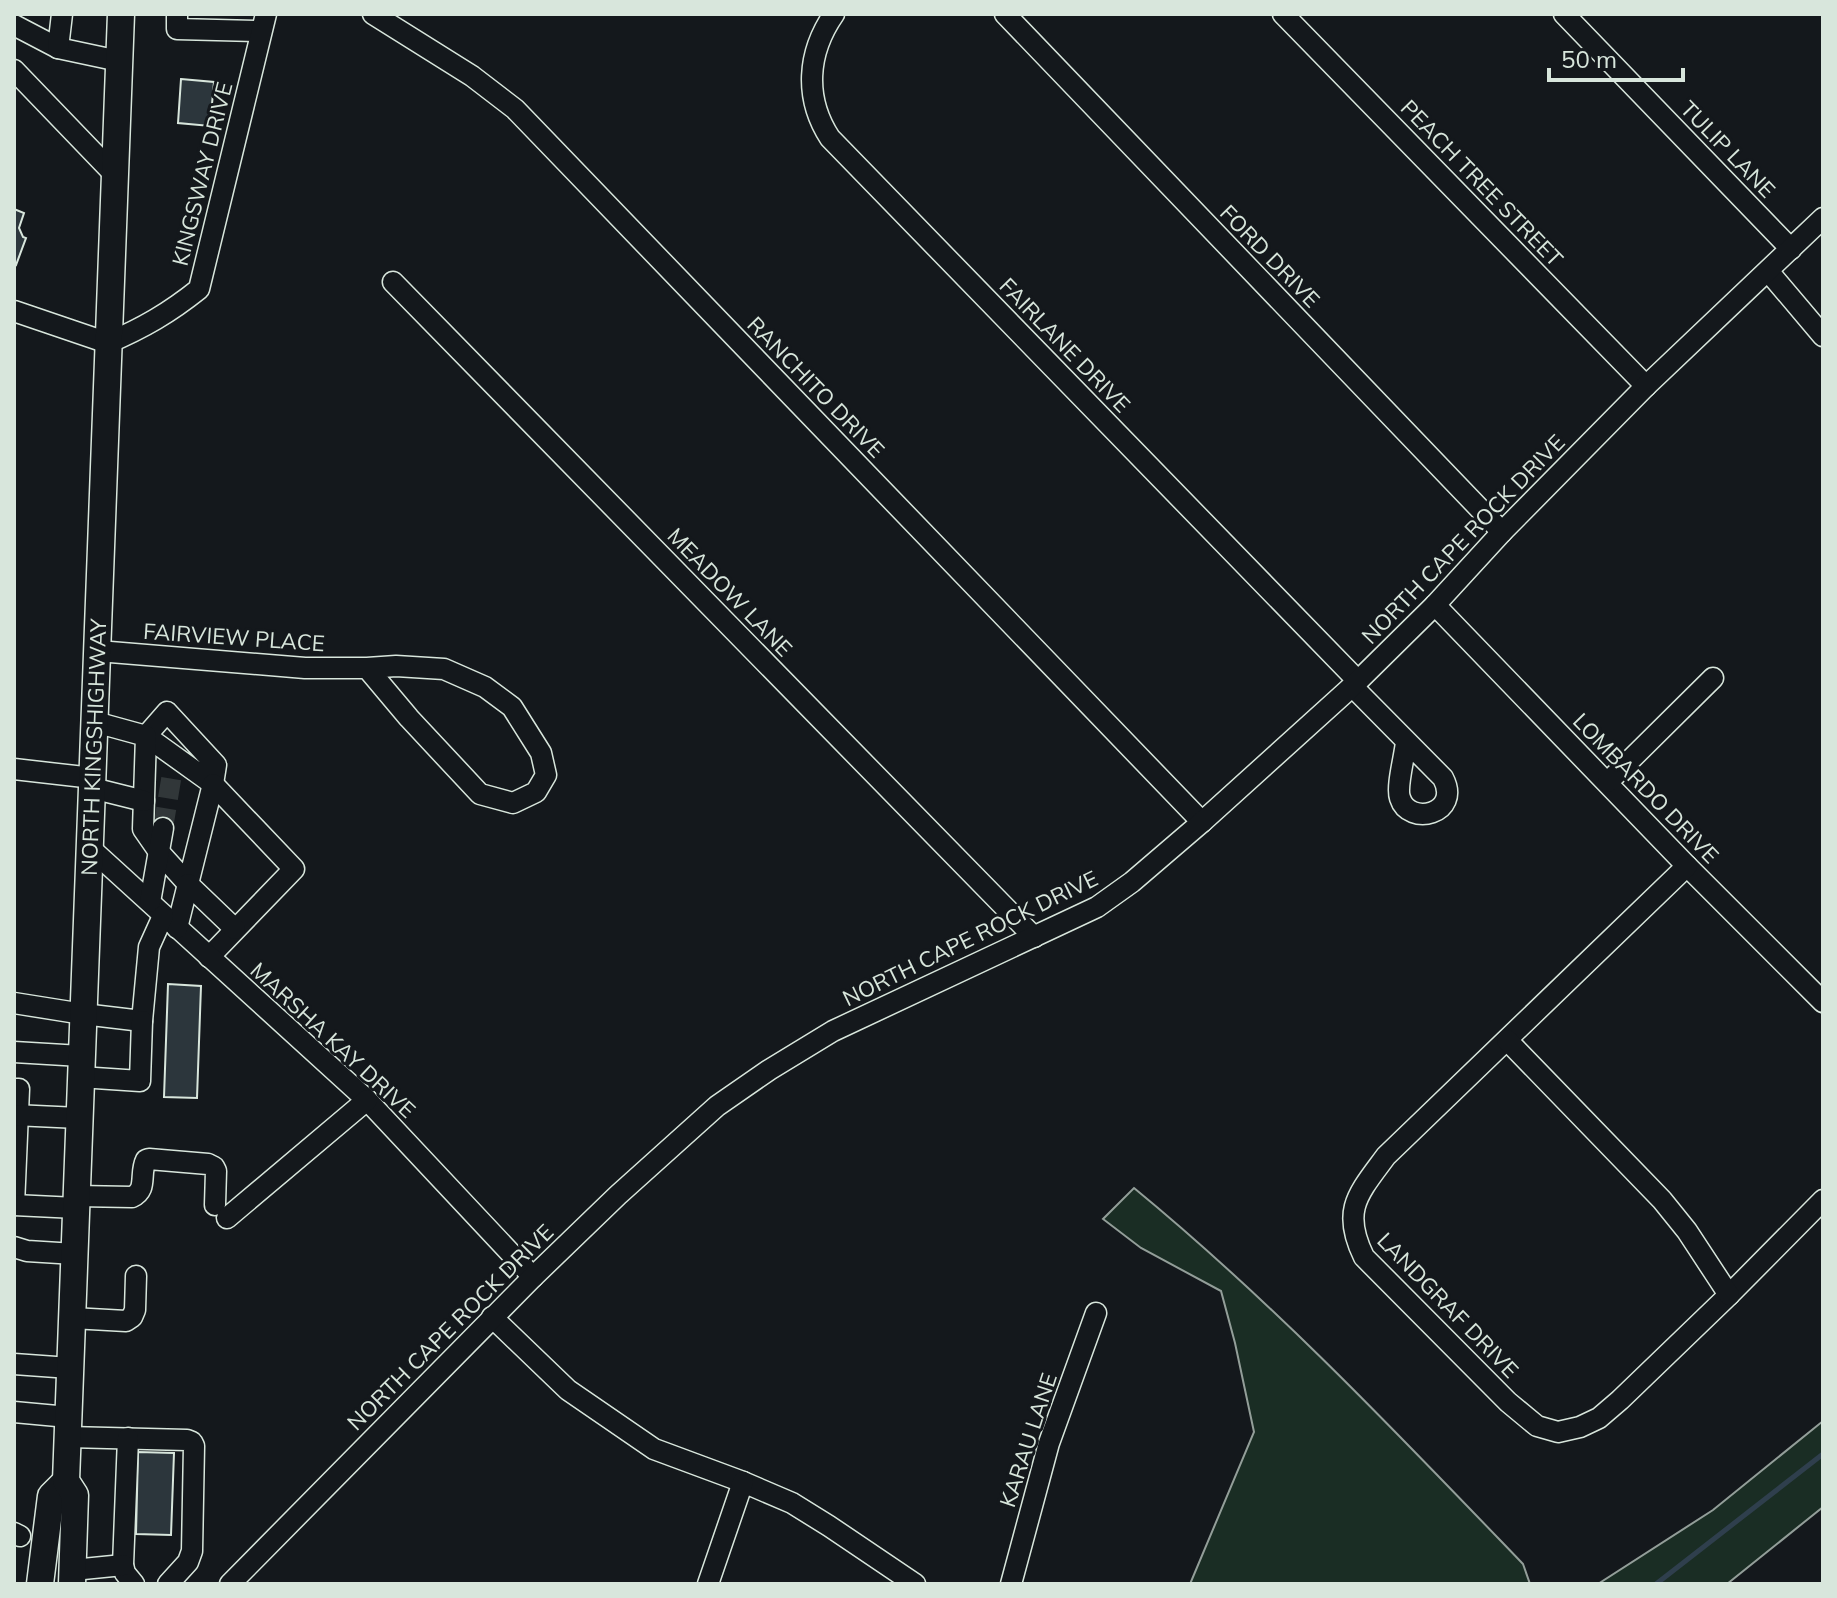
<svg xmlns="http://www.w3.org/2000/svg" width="1837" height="1598" font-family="Mulish,sans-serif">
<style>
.green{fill:#1a2d24;stroke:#939e99;stroke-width:2}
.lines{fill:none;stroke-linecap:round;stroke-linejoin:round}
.stream{stroke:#2f3f4d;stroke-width:5}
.building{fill:#2c363c;stroke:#d8e6dc;stroke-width:2}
.minor-tunnel{stroke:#313739;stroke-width:20;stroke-dasharray:20 10;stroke-linecap:butt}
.minor-casing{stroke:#d8e6dc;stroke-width:23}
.major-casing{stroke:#d8e6dc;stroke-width:29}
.minor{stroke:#14181c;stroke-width:20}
.major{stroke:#14181c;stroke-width:26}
.labels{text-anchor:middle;stroke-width:6;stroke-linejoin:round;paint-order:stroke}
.street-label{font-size:22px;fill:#d8e6dc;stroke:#14181c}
</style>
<rect width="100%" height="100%" fill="#14181c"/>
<g class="green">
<path d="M1134,1188C1274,1303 1398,1434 1523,1564L1530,1584H1190L1254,1432L1235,1343L1221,1291L1141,1248L1103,1219Z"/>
<path d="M1823,1421V1507L1727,1584H1598L1713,1510Z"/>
</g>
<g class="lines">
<path class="stream" d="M1656,1584L1823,1454"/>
</g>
<g class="building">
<path d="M181,79L214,82L210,126L178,123Z"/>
<path d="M14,209L24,213L19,228L23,237L26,238L16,265L14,264Z"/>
<path d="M168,984L201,986L197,1098L164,1097Z"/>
<path d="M138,1452L174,1453L171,1535L136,1534Z"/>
</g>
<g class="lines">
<path class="minor-tunnel" d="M163,828L172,774"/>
<g class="minor-casing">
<g id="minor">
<path d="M177,14V29L261,31"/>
<path d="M373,14L472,76L515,109L1202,822"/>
<path d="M834,14C807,53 804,98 830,138L1358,681"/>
<path d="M1005,14L1502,532"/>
<path d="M1283,14L1646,386"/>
<path d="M1564,14L1791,249"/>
<path d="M14,25L58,48L119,61"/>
<path d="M58,48L62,14"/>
<path d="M14,70L116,176"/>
<path d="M1768,271L1823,336"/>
<path d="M393,282L1034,937"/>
<path d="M14,311L108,343C143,328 169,313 199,289L266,14"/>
<path d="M1435,605L1687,866L1823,1002"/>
<path d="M98,651L305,668H367L396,666L444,669L485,687L512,707L541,753L546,775L536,792L513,803L480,794L409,718L367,668"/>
<path d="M1352,686L1443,778C1462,814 1409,827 1400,798C1396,787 1405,755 1406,742"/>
<path d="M167,712L216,765L213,784L146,736Z"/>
<path d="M95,722L146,736L143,829L159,852L188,884L213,784L294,869L209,957"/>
<path d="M14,769L93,778"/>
<path d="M1608,782L1713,678"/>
<path d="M92,788L144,801"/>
<path d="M90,848L367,1100L533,1277"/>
<path d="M1687,866L1386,1156C1358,1194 1341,1210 1364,1257L1508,1402L1537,1426L1558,1432L1580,1427L1599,1418L1620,1400L1729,1295L1823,1200"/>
<path d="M150,902L163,828"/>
<path d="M177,928L188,884L235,929"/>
<path d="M14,1003L83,1014L142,1021L149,947L163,916"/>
<path d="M1507,1040L1662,1200L1687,1231L1729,1295"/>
<path d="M14,1052L81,1056"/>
<path d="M80,1077L140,1081L142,1021"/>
<path d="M14,1089H19L14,1205"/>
<path d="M14,1115L79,1118"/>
<path d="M77,1196L132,1197C148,1190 139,1174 146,1160L149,1159L208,1164L214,1167L216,1171L215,1205"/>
<path d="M14,1205L76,1208"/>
<path d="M227,1218L367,1100"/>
<path d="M14,1247L27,1251L75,1254"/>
<path d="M492,1317L568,1390L654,1449L743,1482L792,1503L829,1526L915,1584"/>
<path d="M72,1318L126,1321L132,1317L135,1310L136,1276"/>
<path d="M14,1364L70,1368"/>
<path d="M14,1412L68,1417"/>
<path d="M68,1437L187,1440L192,1442L194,1446L192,1551L188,1562L168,1584"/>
<path d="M128,1438L123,1565L125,1573L134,1584"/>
<path d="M14,1533L20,1536"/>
<path d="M73,1570L123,1565"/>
<path d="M230,1584L533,1277L618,1195L717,1106L769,1070L833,1031L1097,907L1132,882L1202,822L1358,681L1435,605L1502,532L1646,386L1823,218"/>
<path d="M708,1584L743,1482"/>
<path d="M1011,1584L1049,1443L1096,1313"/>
</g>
</g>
<g class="major-casing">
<g id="major">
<path d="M40,1584L51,1496L66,1481"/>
<path id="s1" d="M72,1584L75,1495L66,1481L121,14"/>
</g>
</g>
<use href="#minor" class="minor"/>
<use href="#major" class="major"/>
</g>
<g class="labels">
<g class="street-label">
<text transform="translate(1728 149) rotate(46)" y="8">TULIP LANE</text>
<text transform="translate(202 174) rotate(-76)" y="8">KINGSWAY DRIVE</text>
<text transform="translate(1482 183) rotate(46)" y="8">PEACH TREE STREET</text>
<text transform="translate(1270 256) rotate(46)" y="8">FORD DRIVE</text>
<text transform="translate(1065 345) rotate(46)" y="8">FAIRLANE DRIVE</text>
<text transform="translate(816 387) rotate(46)" y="8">RANCHITO DRIVE</text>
<text transform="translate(1463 539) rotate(-46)" y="8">NORTH CAPE ROCK DRIVE</text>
<text transform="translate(730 592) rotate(46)" y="8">MEADOW LANE</text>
<text transform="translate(234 637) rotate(4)" y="8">FAIRVIEW PLACE</text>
<text dy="8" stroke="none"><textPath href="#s1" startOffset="840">NORTH KINGSHIGHWAY</textPath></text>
<text transform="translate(1646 788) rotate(46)" y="8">LOMBARDO DRIVE</text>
<text transform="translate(970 938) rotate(-26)" y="8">NORTH CAPE ROCK DRIVE</text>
<text transform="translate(333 1040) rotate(43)" y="8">MARSHA KAY DRIVE</text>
<text transform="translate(1448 1305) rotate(46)" y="8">LANDGRAF DRIVE</text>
<text transform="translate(450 1327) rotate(-45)" y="8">NORTH CAPE ROCK DRIVE</text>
<text transform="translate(1028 1440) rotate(-72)" y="8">KARAU LANE</text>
</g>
</g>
<rect width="1837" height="1598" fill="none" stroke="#d8e6dc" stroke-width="32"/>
<path d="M1549 68v12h134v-12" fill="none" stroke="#d8e6dc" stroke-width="4"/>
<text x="1561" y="68" font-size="24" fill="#d8e6dc" stroke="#14181c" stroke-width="6" paint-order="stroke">50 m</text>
</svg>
